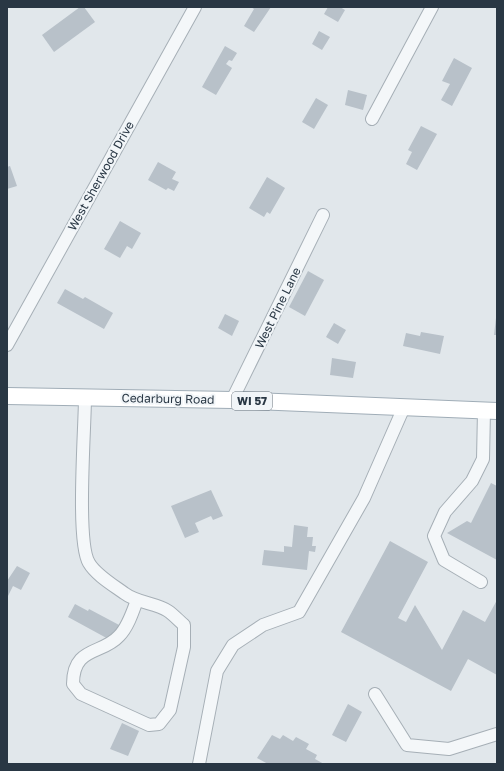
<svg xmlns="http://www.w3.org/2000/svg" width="504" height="771" font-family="'Golos Text',sans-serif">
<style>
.building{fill:#b8c1c9}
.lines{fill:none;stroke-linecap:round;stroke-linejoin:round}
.minor-casing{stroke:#a6afb6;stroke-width:14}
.major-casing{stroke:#a0adb7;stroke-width:18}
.minor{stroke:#f4f7f9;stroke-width:12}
.major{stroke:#fff;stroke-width:16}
.labels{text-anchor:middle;stroke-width:4;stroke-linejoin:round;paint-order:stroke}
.shield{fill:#f1f5f8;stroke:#65707a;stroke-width:1}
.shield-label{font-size:11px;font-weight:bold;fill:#293744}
.street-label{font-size:12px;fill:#293744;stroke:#f1f5f8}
</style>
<rect width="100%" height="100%" fill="#e1e7eb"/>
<g class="building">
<path d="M80,7H84L95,22L54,52L42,35Z"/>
<path d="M251,7H271L254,32L244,26L254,9Z"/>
<path d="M328,7H340L345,10L338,22L324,14Z"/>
<path d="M319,31L330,37L322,50L312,44Z"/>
<path d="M225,46L237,53L232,61L229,60L226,64L232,68L216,95L202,87Z"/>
<path d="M454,58L472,68L452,106L441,100L450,84L442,81Z"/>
<path d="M348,90L367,95L363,110L345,105Z"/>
<path d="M316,98L328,105L314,129L302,122Z"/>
<path d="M421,126L437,134L417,170L406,164L412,152L408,150Z"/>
<path d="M158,162L176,172L172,179L179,182L174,191L168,188L166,190L148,180Z"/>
<path d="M10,166L17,186L7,189V167Z"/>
<path d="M267,177L285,188L270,214L267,212L264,217L249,208Z"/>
<path d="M120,221L141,233L132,249L127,246L120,258L104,249Z"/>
<path d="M308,271L324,280L305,316L289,307Z"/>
<path d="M65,289L83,299L85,297L113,313L104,329L57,303Z"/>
<path d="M225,314L239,321L232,336L218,328Z"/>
<path d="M496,318H497V335H494Z"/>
<path d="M334,323L346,330L338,344L326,337Z"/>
<path d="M421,332L444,336L440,354L403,346L406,333L420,336Z"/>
<path d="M332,358L356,362L353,378L330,375Z"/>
<path d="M491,483L497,486V560L447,533L467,521L471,523Z"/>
<path d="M211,490L223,516L213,520L211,516L195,523L199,532L185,538L171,506Z"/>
<path d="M294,525L308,527L307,537H313L312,546H316L315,552L309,551L307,570L262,565L264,550L284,552V546L292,547Z"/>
<path d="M390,541L428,562L398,618L406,622L415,605L442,650L463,610L485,622L497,600V675L468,659L451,691L341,632Z"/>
<path d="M17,566L30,573L21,590L13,586L7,598V581Z"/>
<path d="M75,604L88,611L89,609L121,626L112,641L68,617Z"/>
<path d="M348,704L362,712L346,742L332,735Z"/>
<path d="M122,723L139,731L128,756L110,749Z"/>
<path d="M272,735L280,739L283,735L293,741L296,737L309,744L306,749L317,755L315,759L324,764H268L257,758Z"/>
</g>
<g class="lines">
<g class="minor-casing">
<g id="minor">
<path d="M372,119L432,7"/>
<path d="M7,345L195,7"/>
<path d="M85,397C85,428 76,542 89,563C96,575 113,585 124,593C137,603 156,603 168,611C174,615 179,621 184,625V647L170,710L159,724L149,725L81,694L73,684C73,646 102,655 119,636C128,627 133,611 137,600"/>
<path d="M232,400L323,215"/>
<path d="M481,582L444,560L434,536L445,512L472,481L483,459L484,411"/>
<path d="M375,694L407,745L449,749L497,734"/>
<path d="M199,764L217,671L233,645L263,625L299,612L364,498L404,407"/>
</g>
</g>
<g class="major-casing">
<path id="major" d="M7,396L232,400L497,411"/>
</g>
<use href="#minor" class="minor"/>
<use href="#major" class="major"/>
</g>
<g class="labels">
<rect class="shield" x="232" y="392" width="40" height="18" rx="3"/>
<g class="shield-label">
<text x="252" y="405">WI 57</text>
</g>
<g class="street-label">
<text transform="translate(101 176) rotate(-61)" y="4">West Sherwood Drive</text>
<text transform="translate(278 308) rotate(-64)" y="4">West Pine Lane</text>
<text transform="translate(168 399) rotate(1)" y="4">Cedarburg Road</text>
</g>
</g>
<rect width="504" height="771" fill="none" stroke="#293744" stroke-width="16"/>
</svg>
